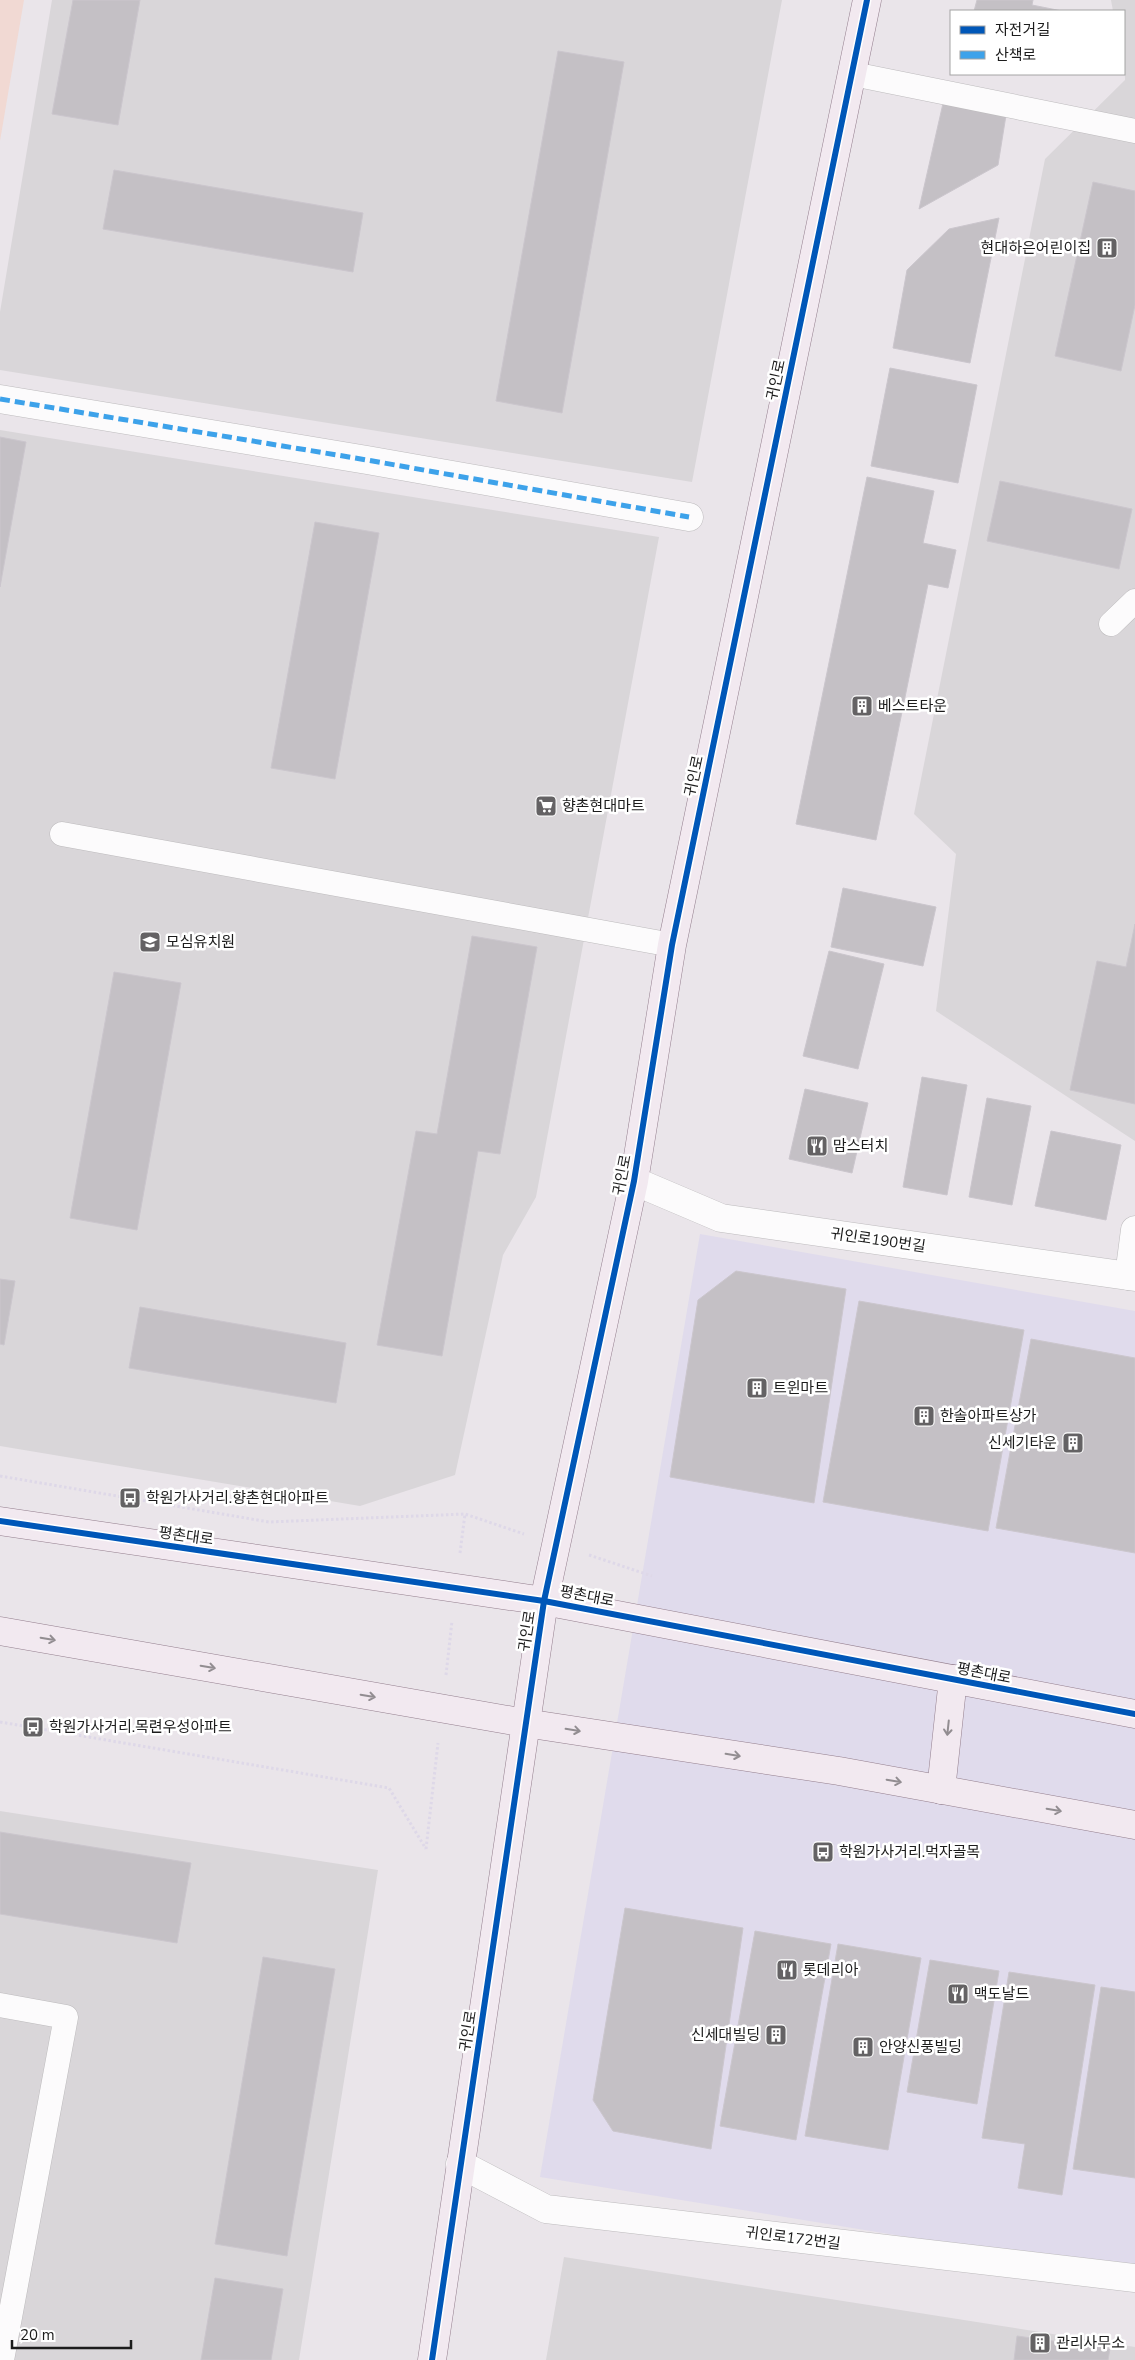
<svg xmlns="http://www.w3.org/2000/svg" width="1135" height="2360" font-family="'Nunito Sans','Noto Sans KR',sans-serif">
<style>
.residential{fill:#d9d6d9}
.commercial{fill:#e0dbec}
.park{fill:#f1d9d3}
.building{fill:#c4c0c5;stroke:#cbc6cd}
.lines{fill:none;stroke-linecap:round;stroke-linejoin:round}
.lane-casing{stroke:#bdbbbd;stroke-width:25}
.street-casing{stroke:#bdbbbd;stroke-width:29}
.secondary-casing{stroke:#937e8d;stroke-width:29}
.path{stroke:#ded8e8;stroke-width:3;stroke-dasharray:2.5 2.5;stroke-linecap:butt}
.lane{stroke:#fcfbfc;stroke-width:24}
.street{stroke:#fcfbfc;stroke-width:28}
.secondary{stroke:#f2e9f0;stroke-width:28}
.quiet{stroke:#3da2ea;stroke-width:5;stroke-dasharray:10 5;stroke-linecap:butt}
.cycleway-casing{stroke:#fff;stroke-width:9}
.cycleway{stroke:#0057b8;stroke-width:6}
.oneway{stroke:#928d91}
.labels{text-anchor:middle;stroke-width:5;stroke-linejoin:round;paint-order:stroke}
.poi-label{font-size:15px;fill:#1c1c1c;stroke:#fff;text-anchor:start}
.street-label{font-size:15px;fill:#1c1c1c;stroke:#fff}
</style>
<rect width="100%" height="100%" fill="#eae5ea"/>
<g class="residential">
<path d="M52,0H782L692,482L0,370V312Z"/>
<path d="M1111,0H1135V1141L936,1011L956,854L914,814L1045,159L1125,80L1124,11H1113Z"/>
<path d="M0,430L659,537L536,1197L503,1255L455,1475L360,1506L0,1446Z"/>
<path d="M0,1811L378,1870L299,2360H0Z"/>
<path d="M564,2257L1135,2347V2360H546Z"/>
</g>
<path class="commercial" d="M700,1234L1135,1311V2274L540,2177Z"/>
<path class="park" d="M0,0H24L0,141Z"/>
<g class="building">
<path d="M73,0H140L118,125L52,114Z"/>
<path d="M977,0H1033L1032,5L1062,11H974Z"/>
<path d="M558,51L624,62L562,413L496,401Z"/>
<path d="M944,99L1007,109L998,165L919,209Z"/>
<path d="M114,170L363,213L353,272L103,229Z"/>
<path d="M1093,182L1135,191V305L1121,371L1055,356Z"/>
<path d="M999,218L970,363L893,348L907,270L949,229Z"/>
<path d="M890,368L977,385L958,483L871,466Z"/>
<path d="M0,437L26,442L0,587Z"/>
<path d="M867,477L934,491L923,543L956,550L948,588L928,584L876,840L796,824Z"/>
<path d="M1000,481L1132,509L1119,569L987,541Z"/>
<path d="M315,522L379,533L335,779L271,768Z"/>
<path d="M843,888L936,907L923,966L831,947Z"/>
<path d="M1135,924V1104L1070,1090L1097,961L1126,967Z"/>
<path d="M472,936L537,947L500,1154L478,1151L442,1356L377,1345L416,1131L437,1134Z"/>
<path d="M829,951L884,964L858,1069L803,1056Z"/>
<path d="M114,972L181,983L137,1230L70,1218Z"/>
<path d="M922,1077L967,1085L947,1195L903,1187Z"/>
<path d="M805,1089L868,1103L852,1173L789,1159Z"/>
<path d="M987,1098L1031,1106L1012,1205L969,1197Z"/>
<path d="M1051,1131L1121,1145L1106,1220L1035,1206Z"/>
<path d="M736,1271L846,1289L814,1503L670,1477L698,1300Z"/>
<path d="M0,1279L15,1281L4,1345L0,1344Z"/>
<path d="M859,1301L1024,1330L988,1531L823,1502Z"/>
<path d="M140,1307L346,1343L336,1403L129,1368Z"/>
<path d="M1031,1339L1135,1358V1553L996,1528Z"/>
<path d="M0,1832L191,1863L177,1943L0,1914Z"/>
<path d="M625,1908L743,1928L711,2149L613,2131L593,2100Z"/>
<path d="M755,1931L831,1944L796,2140L720,2126Z"/>
<path d="M838,1944L921,1958L888,2150L805,2136Z"/>
<path d="M263,1957L335,1969L287,2256L215,2244Z"/>
<path d="M930,1960L999,1971L977,2104L907,2092Z"/>
<path d="M1009,1972L1095,1985L1062,2195L1018,2188L1025,2144L982,2138Z"/>
<path d="M1101,1987L1135,1992V2178L1073,2169Z"/>
<path d="M215,2278L283,2289L271,2360H201Z"/>
<path d="M1017,2336L1110,2349L1108,2360H1014Z"/>
</g>
<g class="lines">
<g class="lane-casing">
<g id="lane">
<path d="M853,74L1135,131"/>
<path d="M1111,624L1135,601"/>
<path d="M62,834L672,945"/>
<path d="M0,2005L66,2017L2,2360"/>
</g>
</g>
<g class="street-casing">
<g id="street">
<path d="M0,399L367,460L689,517"/>
<path d="M634,1181L721,1218L1135,1277"/>
<path d="M1129,1276L1135,1230"/>
<path d="M460,2164L546,2209L1135,2278"/>
</g>
</g>
<g class="secondary-casing">
<g id="secondary">
<path d="M0,1521L544,1601L1135,1714"/>
<path d="M0,1631L525,1723L839,1771L1135,1825"/>
<path d="M941,1790L953,1679"/>
<path d="M432,2360L544,1601L634,1181L672,945L867,0"/>
</g>
</g>
<g class="path">
<path d="M0,1476L269,1522L465,1514"/>
<path d="M460,1553L465,1514L524,1534"/>
<path d="M589,1555L652,1576"/>
<path d="M446,1675L452,1621"/>
<path d="M0,1722L389,1788L426,1849"/>
<path d="M426,1849L438,1743"/>
</g>
<use href="#lane" class="lane"/>
<use href="#street" class="street"/>
<use href="#secondary" class="secondary"/>
<path class="quiet" d="M0,399L367,460L689,517"/>
<g class="cycleway-casing">
<g id="cycleway">
<path d="M0,1521L544,1601L1135,1714"/>
<path d="M432,2360L544,1601L634,1181L672,945L867,0"/>
</g>
</g>
<use href="#cycleway" class="cycleway"/>
</g>
<defs><path id="oneway-shaft" d="M-6 0H5M1.5-3L5.5 0L1.5 3" fill="none" stroke-width="1.6" stroke-linecap="round" stroke-linejoin="round" transform="scale(1.25)"/></defs>
<g class="oneway">
<use href="#oneway-shaft" transform="translate(48 1639) rotate(10)"/>
<use href="#oneway-shaft" transform="translate(208 1667) rotate(10)"/>
<use href="#oneway-shaft" transform="translate(368 1696) rotate(10)"/>
<use href="#oneway-shaft" transform="translate(948 1728) rotate(96)"/>
<use href="#oneway-shaft" transform="translate(573 1730) rotate(9)"/>
<use href="#oneway-shaft" transform="translate(733 1755) rotate(9)"/>
<use href="#oneway-shaft" transform="translate(894 1781) rotate(10)"/>
<use href="#oneway-shaft" transform="translate(1054 1810) rotate(10)"/>
</g>
<defs>
<g id="building-square" transform="scale(1.125)"><rect x="-9" y="-9" width="18" height="18" rx="4" fill="#646264" stroke="#fff"/><path d="M-4-6H4V6H1V3H-1V6H-4ZM-2.5-4.3h1.7v1.8h-1.7ZM.8-4.3h1.7v1.8H.8ZM-2.5-1h1.7V.8h-1.7ZM.8-1h1.7V.8H.8Z" fill="#fff"/></g>
<g id="supermarket-square" transform="scale(1.125)"><rect x="-9" y="-9" width="18" height="18" rx="4" fill="#646264" stroke="#fff"/><path d="M-6-5.5h2.5l.6 2H6L4.5 2H-2.5L-4.4-4H-6ZM-1.5 3.2a1.3 1.3 0 1 0 .1 0ZM3 3.2a1.3 1.3 0 1 0 .1 0Z" fill="#fff"/></g>
<g id="school-square" transform="scale(1.125)"><rect x="-9" y="-9" width="18" height="18" rx="4" fill="#646264" stroke="#fff"/><path d="M0-5L7-2L0 1L-7-2ZM-4 1L0 2.5L4 1V4Q0 6-4 4Z" fill="#fff"/></g>
<g id="restaurant-square" transform="scale(1.125)"><rect x="-9" y="-9" width="18" height="18" rx="4" fill="#646264" stroke="#fff"/><path d="M-5-6h1v4h1v-4h1v4h1v-4h1v5L-1.5 .5V6h-2V.5L-5-1ZM5-6V6H3V1.5H1.5Q1.5-4 5-6Z" fill="#fff"/></g>
<g id="bus-square" transform="scale(1.125)"><rect x="-9" y="-9" width="18" height="18" rx="4" fill="#646264" stroke="#fff"/><path d="M-5-6H5V4H4V6H2V4H-2V6H-4V4H-5ZM-3.5-4V0h7V-4ZM-3.5 1.2v1.5H-2V1.2ZM2 1.2v1.5H3.5V1.2Z" fill="#fff"/></g>
</defs>
<g fill-rule="evenodd">
<use href="#building-square" x="1107" y="248"/>
<use href="#building-square" x="862" y="706"/>
<use href="#supermarket-square" x="546" y="806"/>
<use href="#school-square" x="150" y="942"/>
<use href="#restaurant-square" x="817" y="1146"/>
<use href="#building-square" x="757" y="1388"/>
<use href="#building-square" x="924" y="1416"/>
<use href="#building-square" x="1073" y="1443"/>
<use href="#bus-square" x="130" y="1498"/>
<use href="#bus-square" x="33" y="1727"/>
<use href="#bus-square" x="823" y="1852"/>
<use href="#restaurant-square" x="787" y="1970"/>
<use href="#restaurant-square" x="958" y="1994"/>
<use href="#building-square" x="776" y="2035"/>
<use href="#building-square" x="863" y="2047"/>
<use href="#building-square" x="1040" y="2343"/>
</g>
<g class="labels">
<g class="poi-label">
<text x="1091" y="253" text-anchor="end">현대하은어린이집</text>
<text x="878" y="711">베스트타운</text>
<text x="562" y="811">향촌현대마트</text>
<text x="166" y="947">모심유치원</text>
<text x="833" y="1151">맘스터치</text>
<text x="773" y="1393">트윈마트</text>
<text x="940" y="1421">한솔아파트상가</text>
<text x="1057" y="1448" text-anchor="end">신세기타운</text>
<text x="146" y="1503">학원가사거리.향촌현대아파트</text>
<text x="49" y="1732">학원가사거리.목련우성아파트</text>
<text x="839" y="1857">학원가사거리.먹자골목</text>
<text x="803" y="1975">롯데리아</text>
<text x="974" y="1999">맥도날드</text>
<text x="760" y="2040" text-anchor="end">신세대빌딩</text>
<text x="879" y="2052">안양신풍빌딩</text>
<text x="1056" y="2348">관리사무소</text>
</g>
<g class="street-label">
<text transform="translate(776 380) rotate(-78)" y="5">귀인로</text>
<text transform="translate(694 776) rotate(-78)" y="5">귀인로</text>
<text transform="translate(622 1175) rotate(-79)" y="5">귀인로</text>
<text transform="translate(878 1240) rotate(8)" y="5">귀인로190번길</text>
<text transform="translate(186 1536) rotate(8)" y="5">평촌대로</text>
<text transform="translate(587 1596) rotate(11)" y="5">평촌대로</text>
<text transform="translate(527 1631) rotate(-81)" y="5">귀인로</text>
<text transform="translate(984 1673) rotate(11)" y="5">평촌대로</text>
<text transform="translate(468 2031) rotate(-81)" y="5">귀인로</text>
<text transform="translate(793 2238) rotate(7)" y="5">귀인로172번길</text>
</g>
</g>
<rect x="950" y="10" width="175" height="65" fill="#ffffff" stroke="#a4a4a4"/>
<rect x="960" y="26" width="25" height="8" fill="#0057b8" stroke="#a4a4a4"/>
<text x="995" y="35" font-size="15" fill="#1c1c1c">자전거길</text>
<rect x="960" y="51" width="25" height="8" fill="#3da2ea" stroke="#a4a4a4"/>
<text x="995" y="60" font-size="15" fill="#1c1c1c">산책로</text>
<path d="M12 2340v8h119v-8" fill="none" stroke="#1c1c1c" stroke-width="2.5"/>
<text x="20" y="2340" font-size="15" fill="#1c1c1c" stroke="#ffffff" stroke-width="4" paint-order="stroke">20 m</text>
</svg>
